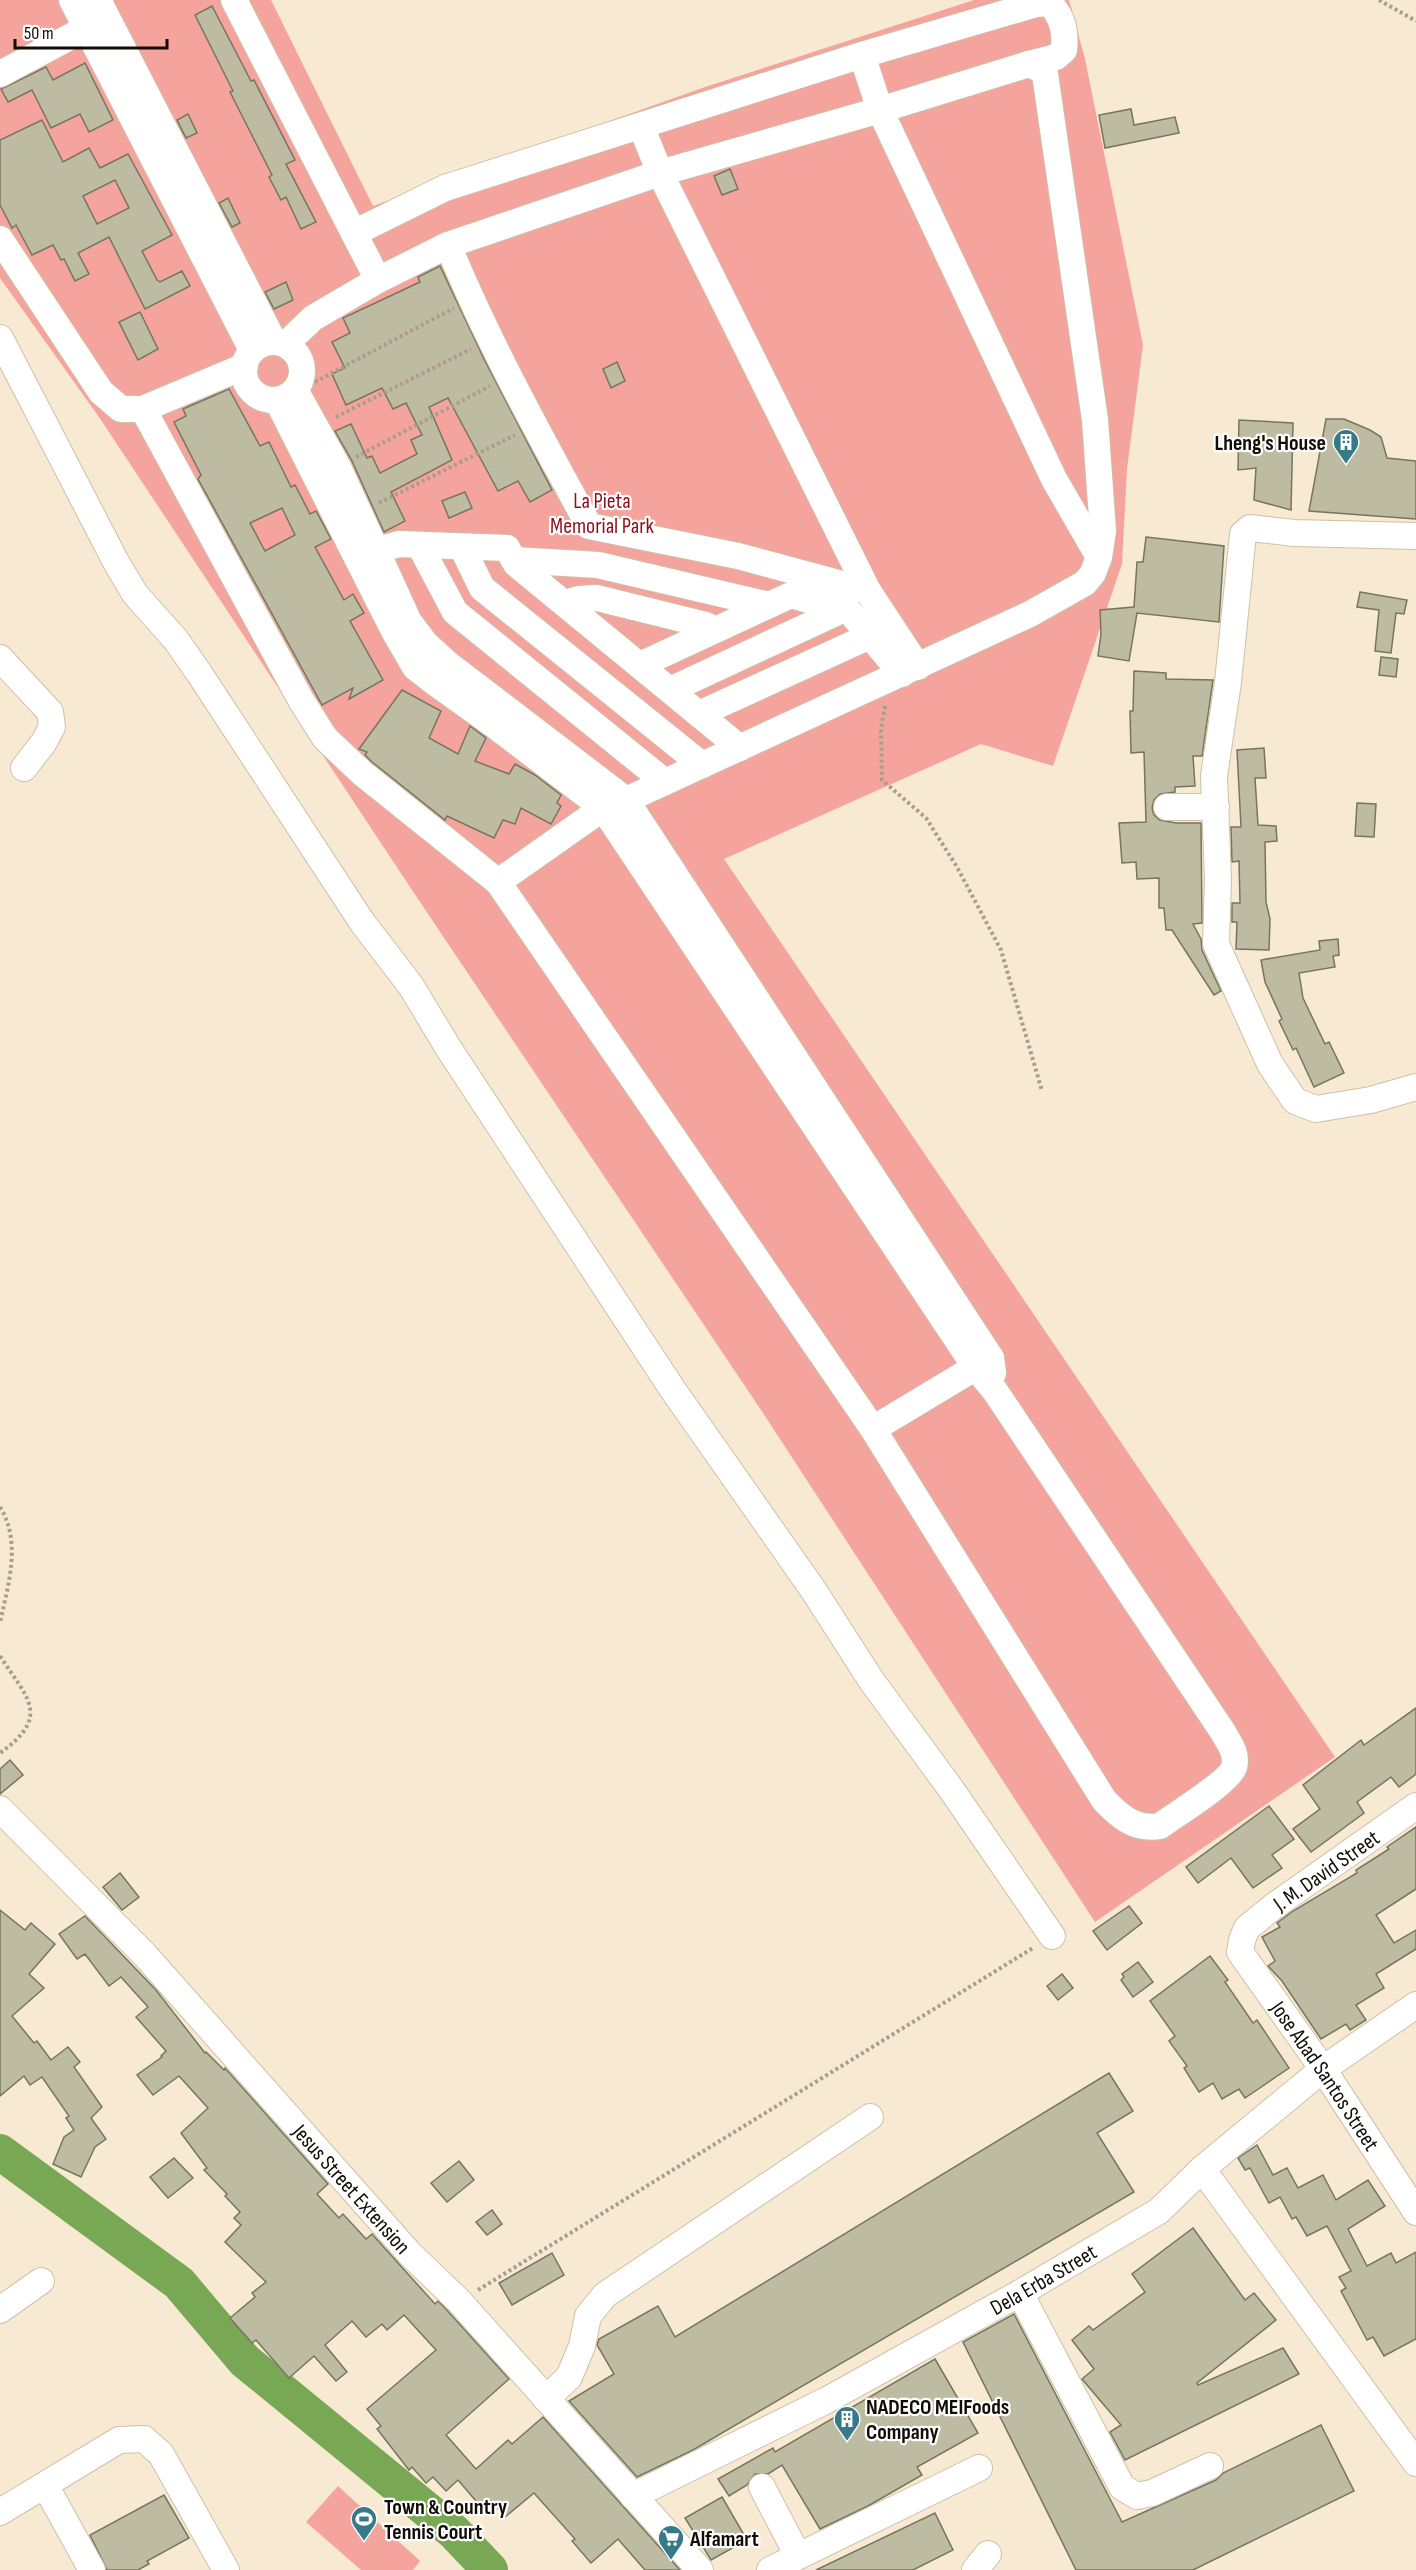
<svg xmlns="http://www.w3.org/2000/svg" width="1416" height="2570" font-family="'Sofia Sans Condensed',sans-serif">
<style>
.green{fill:#f5a39d}
.lines{fill:none;stroke-linecap:round;stroke-linejoin:round}
.river{stroke:#78a853;stroke-width:36}
.building{fill:#bdbca3;stroke:#76755e;stroke-width:1.5;fill-rule:evenodd}
.minor-casing{stroke:#cec0a9;stroke-width:28}
.path{stroke:#a99d8c;stroke-width:4;stroke-dasharray:3 3;stroke-linecap:butt}
.minor{stroke:#fff;stroke-width:26}
.labels{text-anchor:middle;stroke-width:4.5;stroke-linejoin:round;paint-order:stroke}
.poi-label{font-size:22px;font-weight:bold;fill:#110c05;stroke:#fff;text-anchor:start}
.park-label{font-size:22px;fill:#8d0f1b;stroke:#fff}
.street-label{font-size:22px;fill:#110c05;stroke:#fff}
</style>
<rect width="100%" height="100%" fill="#f8e9d2"/>
<g class="green">
<path d="M0,0H271L373,206L705,87L974,0H1069L1085,59L1143,345L1127,469L1122,564L1053,766L981,744L724,859L1335,1757L1095,1922L761,1410L414,893L101,420L0,278Z"/>
<path d="M338,2486L420,2561L413,2570H361L306,2522Z"/>
</g>
<g class="lines">
<path class="river" d="M0,2152L179,2283L245,2361L454,2532L490,2570"/>
</g>
<g class="building">
<path d="M212,6L251,81L254,80L295,160L286,164L316,222L301,229L286,197L281,200L269,177L272,175L230,92L233,91L195,15Z"/>
<path d="M85,63L113,120L89,132L80,114L51,128L32,90L8,102L1,89L46,67L53,80Z"/>
<path d="M1131,109L1134,125L1175,117L1179,133L1105,148L1099,115Z"/>
<path d="M188,114L197,133L186,138L177,120Z"/>
<path d="M42,120L63,162L89,148L100,168L128,154L172,235L142,251L157,280L160,282L182,271L190,286L145,309L109,237L78,253L89,274L75,281L64,259L61,260L53,245L32,255L16,225L12,228L0,205V140ZM115,180L129,208L97,224L83,196Z"/>
<path d="M730,169L738,189L722,195L714,176Z"/>
<path d="M228,198L240,223L232,227L219,203Z"/>
<path d="M440,266L484,359L552,490L530,502L518,481L498,491L448,398L429,407L452,460L391,492L405,521L384,532L352,461L335,431L351,424L367,458L372,456L380,473L417,454L411,440L422,435L406,403L393,409L382,388L346,405L332,374L345,368L332,342L350,333L343,318L420,282L418,277Z"/>
<path d="M286,282L293,300L274,309L265,292Z"/>
<path d="M140,312L158,349L138,360L119,322Z"/>
<path d="M617,362L625,381L611,388L603,369Z"/>
<path d="M229,389L260,446L269,442L291,487L295,485L310,514L316,511L331,539L315,547L344,600L353,594L364,613L350,621L383,680L349,699L353,688L322,705L198,479L201,475L174,422L186,416L183,409ZM282,508L295,535L265,551L250,523Z"/>
<path d="M1326,419H1344L1370,430L1381,437L1387,458L1416,461V519L1309,511Z"/>
<path d="M1239,420L1293,423L1291,510L1254,500L1256,468L1238,470Z"/>
<path d="M465,492L472,508L449,518L442,501Z"/>
<path d="M1146,537L1224,546L1219,622L1137,613L1129,661L1098,656L1101,634L1100,610L1134,607L1137,562H1143Z"/>
<path d="M1360,592L1407,600L1404,614L1396,613L1391,653L1375,651L1379,610L1357,607Z"/>
<path d="M1381,657L1398,659L1396,677L1379,675Z"/>
<path d="M1134,671L1166,673V679L1213,680L1202,756H1193L1195,786L1175,787V792L1160,794L1154,800L1152,808L1154,815L1160,820L1176,823H1201L1202,923L1193,924L1201,939L1202,950L1221,991L1214,995L1172,930H1166L1164,908H1159V878L1137,879L1136,862L1122,863L1119,823L1146,822L1144,752L1131,753L1130,711H1133Z"/>
<path d="M402,690L441,711L429,738L458,754L470,726L486,738L475,761L509,774L515,764L535,775L561,795L557,803L561,806L551,824L521,808L515,824L503,820L494,838L447,816L445,820L372,762L365,755L367,752L359,749Z"/>
<path d="M1264,748L1266,778H1255L1258,825L1276,826L1277,841L1265,842L1266,902L1270,919L1269,950L1236,949L1237,922H1232V903H1240L1239,861L1232,862L1231,827H1241L1237,750Z"/>
<path d="M1357,803L1376,804L1374,837L1355,836Z"/>
<path d="M1338,939L1339,955L1333,956L1335,967L1299,973L1303,998L1325,1044L1329,1042L1344,1073L1314,1087L1296,1048L1293,1050L1279,1021L1282,1019L1265,982L1261,960L1320,950L1319,941Z"/>
<path d="M1416,1708V1774L1399,1787L1391,1777L1357,1802L1364,1813L1311,1852L1293,1829L1320,1809L1303,1785L1361,1740L1364,1745Z"/>
<path d="M10,1760L23,1775L0,1794V1769Z"/>
<path d="M1269,1806L1294,1839L1272,1855L1282,1868L1253,1888L1231,1858L1198,1883L1186,1867Z"/>
<path d="M1416,1827V1889L1376,1915L1394,1943L1416,1930V1949L1376,1974L1384,1988L1356,2005L1366,2020L1350,2030L1346,2024L1321,2039L1282,1981L1268,1966L1275,1961L1262,1937L1280,1927L1277,1923L1293,1911L1357,1873L1356,1870L1389,1849L1387,1847Z"/>
<path d="M120,1873L139,1897L122,1910L103,1887Z"/>
<path d="M1129,1906L1142,1923L1107,1950L1093,1931Z"/>
<path d="M0,1910L25,1930L31,1923L55,1944L29,1974L44,1988L12,2016L34,2043L37,2041L51,2060L68,2047L80,2062L74,2067L102,2107L91,2118L106,2139L95,2147L81,2177L53,2164L64,2137L74,2130L66,2118L69,2116L42,2077L30,2085L24,2076L0,2096Z"/>
<path d="M85,1916L156,1990L205,2053L206,2052L224,2070L225,2068L328,2184L317,2194L339,2218L343,2214L366,2239L372,2234L435,2304L438,2301L445,2308L509,2379L446,2435L476,2469L508,2440L512,2444L543,2417L680,2570H645L618,2539L591,2563L572,2541L575,2539L534,2493L505,2517L491,2501L482,2508L458,2480L446,2491L433,2477L426,2483L412,2467L409,2470L377,2429L381,2426L367,2409L436,2350L404,2315L387,2330L382,2324L366,2337L352,2321L325,2345L347,2372L336,2381L314,2356L289,2378L256,2340L252,2343L230,2318L255,2297L252,2293L266,2282L225,2242L241,2225L234,2218L240,2212L225,2196L227,2194L204,2170L207,2168L181,2133L208,2108L179,2076L153,2095L137,2075L162,2057L161,2056L166,2051L136,2017L148,2007L121,1977L109,1986L85,1954L77,1959L59,1934Z"/>
<path d="M1210,1956L1228,1980L1225,1982L1253,2023L1257,2020L1289,2068L1245,2098L1239,2089L1222,2099L1213,2083L1199,2092L1184,2068L1187,2066L1169,2041L1175,2036L1150,2001Z"/>
<path d="M1138,1962L1153,1982L1133,1997L1121,1980L1124,1977L1122,1974Z"/>
<path d="M1062,1974L1073,1988L1058,2000L1047,1986Z"/>
<path d="M1109,2073L1133,2111L1097,2133L1134,2192L693,2450L637,2477L569,2401L614,2374L597,2345L599,2339L658,2306L675,2337Z"/>
<path d="M1257,2145L1273,2175L1287,2168L1298,2188L1323,2175L1336,2200L1368,2180L1385,2206L1348,2229L1367,2266L1391,2253L1396,2263L1416,2252V2339L1384,2356L1373,2337L1367,2340L1341,2291L1346,2288L1339,2277L1351,2271L1327,2226L1307,2236L1296,2217L1292,2219L1280,2197L1269,2203L1250,2168L1245,2170L1238,2158Z"/>
<path d="M174,2158L193,2178L168,2198L150,2177Z"/>
<path d="M459,2161L474,2180L447,2202L431,2183Z"/>
<path d="M492,2210L502,2224L487,2235L476,2222Z"/>
<path d="M1193,2228L1245,2300L1254,2293L1276,2320L1197,2383L1198,2385L1283,2348L1299,2374L1125,2460L1110,2432L1121,2425L1082,2379L1094,2369L1072,2340L1089,2326L1093,2330L1145,2292L1132,2274Z"/>
<path d="M552,2253L564,2275L512,2305L499,2283Z"/>
<path d="M1014,2314L1122,2522L1216,2480L1223,2473L1321,2425L1354,2491L1193,2570H1076L963,2342Z"/>
<path d="M935,2359L978,2433L917,2467L922,2475L868,2506L820,2529L782,2465L768,2474H755L747,2485L729,2496L718,2479L773,2448L775,2452Z"/>
<path d="M164,2495L189,2538L147,2561L149,2564L138,2570H107L90,2535Z"/>
<path d="M722,2497L747,2540L711,2560L685,2518Z"/>
<path d="M935,2513L953,2550L913,2570H816Z"/>
</g>
<g class="lines">
<g class="minor-casing">
<g id="minor">
<path d="M72,0L252,350"/>
<path d="M98,0L274,342"/>
<path d="M234,0L378,280"/>
<path d="M862,55L880,110L1054,479L1099,557"/>
<path d="M0,74L100,21"/>
<path d="M641,126L660,173L868,591L918,667"/>
<path d="M354,233L445,188L862,55L1036,4L1049,3C1063,16 1066,32 1064,50L1056,57L1029,64"/>
<path d="M0,239L101,392L121,409H143"/>
<path d="M448,245C488,342 539,434 589,526L738,556L868,591"/>
<path d="M0,338L116,562L135,594L176,640L199,673L362,922L411,986L449,1049L673,1390L814,1591L871,1680L951,1789L1052,1936"/>
<circle cx="273" cy="371" r="29"/>
<path d="M286,344L313,318L378,280L448,245L660,173L880,110L1029,64L1038,68L1045,74L1095,420L1103,531L1099,557L1093,573L1085,583L1030,614L626,800L603,808L498,882"/>
<path d="M245,366L143,409L301,700L325,738L362,773L498,882L873,1429L991,1358"/>
<path d="M295,390L338,467L409,622L425,643L448,664L626,800L991,1358L993,1373"/>
<path d="M277,400L394,631L415,667L434,682L494,725L603,808L976,1368L995,1391L1223,1732C1229,1743 1238,1754 1234,1767C1229,1782 1175,1815 1160,1826C1135,1830 1120,1817 1104,1800L873,1429"/>
<path d="M1416,536L1294,533L1250,528L1243,534L1228,682L1214,776L1218,880L1216,944L1270,1064L1295,1101L1316,1109L1371,1100L1416,1087"/>
<path d="M420,546L455,612L665,782"/>
<path d="M462,547L482,588L702,765"/>
<path d="M378,550L399,544L507,548L516,564L740,748"/>
<path d="M514,560L598,565L769,605"/>
<path d="M564,603L579,599L597,598L706,625L714,630"/>
<path d="M0,658L50,712L52,727L44,742L24,768"/>
<path d="M640,665L791,595L850,612L902,674"/>
<path d="M670,690L842,610"/>
<path d="M699,714L870,636"/>
<path d="M1167,807H1216"/>
<path id="s1" d="M1416,1806L1274,1906L1247,1928L1242,1940L1240,1952L1323,2069L1416,2212"/>
<path id="s2" d="M0,1809L145,1955L410,2254L459,2301L700,2570"/>
<path d="M1202,2169L1416,2463"/>
<path d="M1020,2293L1122,2487L1137,2496L1152,2493L1210,2466"/>
<path d="M0,2310L41,2281"/>
<path d="M546,2399L569,2377L582,2346L588,2316L605,2295L870,2117"/>
<path d="M45,2485L92,2570"/>
<path d="M762,2487L798,2556"/>
<path id="s3" d="M633,2496L827,2400L1020,2293L1159,2211L1202,2169L1323,2069L1416,2005"/>
<path d="M0,2512L119,2440L144,2439L161,2454L226,2570"/>
<path d="M770,2570L979,2468"/>
<path d="M975,2570L988,2554"/>
</g>
</g>
<g class="path">
<path d="M1379,0L1416,21"/>
<path d="M315,382L454,308"/>
<path d="M336,417L471,349"/>
<path d="M356,457L490,386"/>
<path d="M379,503L515,435"/>
<path d="M885,706L881,729L882,780L926,818L957,867L1001,950L1042,1091"/>
<path d="M0,1507C22,1542 8,1585 0,1623"/>
<path d="M0,1656C27,1698 52,1716 0,1753"/>
<path d="M478,2290L1033,1948"/>
</g>
<use href="#minor" class="minor"/>
</g>
<defs>
<g id="building-pin" transform="scale(1.35)"><path d="M0 17L-7.5 6A9.5 9.5 0 1 1 7.5 6Z" fill="#367a8a" stroke="#fff"/><path d="M-4-6H4V6H1V3H-1V6H-4ZM-2.5-4.3h1.7v1.8h-1.7ZM.8-4.3h1.7v1.8H.8ZM-2.5-1h1.7V.8h-1.7ZM.8-1h1.7V.8H.8Z" fill="#fff"/></g>
<g id="stadium-pin" transform="scale(1.35)"><path d="M0 17L-7.5 6A9.5 9.5 0 1 1 7.5 6Z" fill="#367a8a" stroke="#fff"/><path d="M0-5a6.5 5 0 1 0 0 10a6.5 5 0 1 0 0-10ZM-3.5-1.8h7v3.6h-7Z" fill="#fff"/></g>
<g id="supermarket-pin" transform="scale(1.35)"><path d="M0 17L-7.5 6A9.5 9.5 0 1 1 7.5 6Z" fill="#367a8a" stroke="#fff"/><path d="M-6-5.5h2.5l.6 2H6L4.5 2H-2.5L-4.4-4H-6ZM-1.5 3.2a1.3 1.3 0 1 0 .1 0ZM3 3.2a1.3 1.3 0 1 0 .1 0Z" fill="#fff"/></g>
</defs>
<g fill-rule="evenodd">
<use href="#building-pin" x="1346" y="442"/>
<use href="#building-pin" x="847" y="2419"/>
<use href="#stadium-pin" x="364" y="2519"/>
<use href="#supermarket-pin" x="671" y="2538"/>
</g>
<g class="labels">
<g class="poi-label">
<text x="1326" y="450" text-anchor="end">Lheng's House</text>
<text x="866" y="2414">NADECO MEIFoods<tspan x="866" dy="25">Company</tspan></text>
<text x="384" y="2514">Town &amp; Country<tspan x="384" dy="25">Tennis Court</tspan></text>
<text x="690" y="2546">Alfamart</text>
</g>
<g class="park-label">
<text x="602" y="508">La Pieta<tspan x="602" dy="25">Memorial Park</tspan></text>
</g>
<g class="street-label">
<text transform="translate(1326 1870) rotate(-35)" y="8">J. M. David Street</text>
<text dy="8" stroke="none"><textPath href="#s1" startOffset="384">Jose Abad Santos Street</textPath></text>
<text dy="8" stroke="none"><textPath href="#s2" startOffset="518">Jesus Street Extension</textPath></text>
<text dy="8" stroke="none"><textPath href="#s3" startOffset="464">Dela Erba Street</textPath></text>
</g>
</g>
<path d="M15 39v9h152v-9" fill="none" stroke="#110c05" stroke-width="3"/>
<text x="24" y="39" font-size="18" fill="#110c05" stroke="#ffffff" stroke-width="4.5" paint-order="stroke">50 m</text>
</svg>
